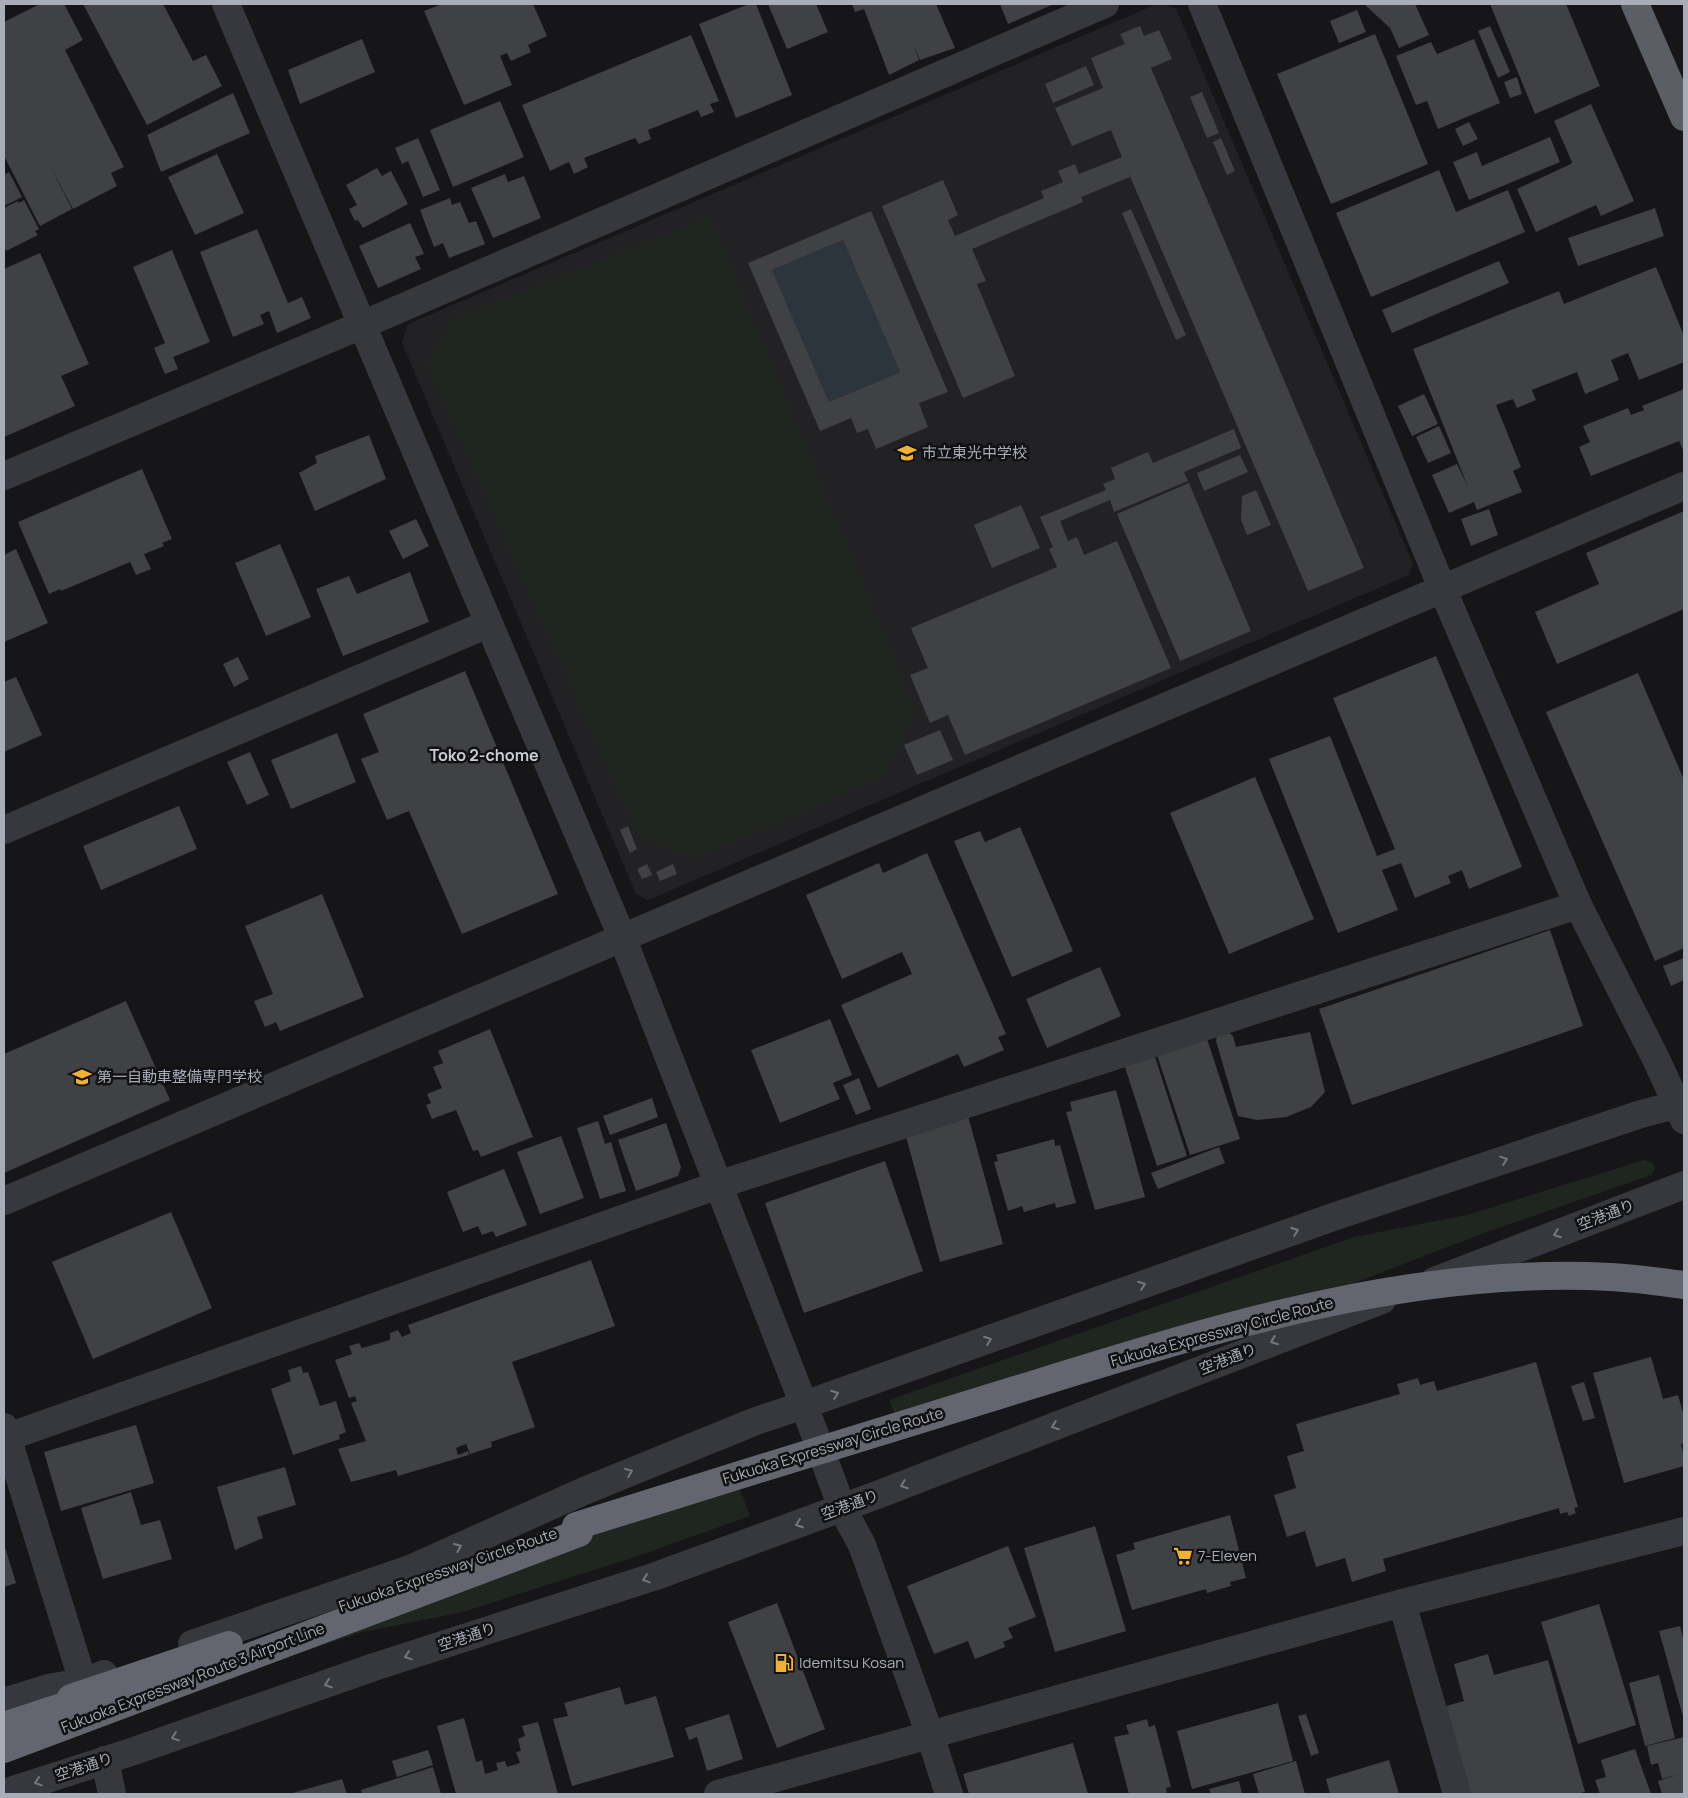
<svg xmlns="http://www.w3.org/2000/svg" width="1688" height="1798" font-family="Manrope,'Noto Sans JP',sans-serif">
<style>
.built{fill:#222225}
.green{fill:#1e261f}
.water{fill:#2c353c}
.building{fill:#404145;fill-rule:evenodd}
.lines{fill:none;stroke-linecap:round;stroke-linejoin:round}
.minor{stroke:#37383d;stroke-width:28}
.tertiary{stroke:#37383d;stroke-width:28}
.trunk{stroke:#5b5e65;stroke-width:28}
.motorway{stroke:#63666e;stroke-width:28}
.motorway-bridge{stroke:#63666e;stroke-width:28}
.oneway{stroke:#757881}
.labels{text-anchor:middle;stroke-width:5;stroke-linejoin:round;paint-order:stroke}
.poi-label{font-size:15px;fill:#a8adb8;stroke:#111113;text-anchor:start}
.street-label{font-size:15px;fill:#a8adb8;stroke:#111113}
.neighbourhood-label{font-size:16px;font-weight:bold;fill:#c9ccd4;stroke:#111113}
</style>
<rect width="100%" height="100%" fill="#161618"/>
<path class="built" d="M1157,4H1163L1176,9L1413,564L1409,575L648,900L636,894L402,343L408,324Z"/>
<g class="green">
<path d="M710,217L916,712L885,776L694,859L638,836L428,367L451,320Z"/>
<path d="M1644,1160L1653,1163L1655,1169L1651,1175L1476,1236L1209,1339L1094,1367L905,1439L889,1400L1354,1237L1467,1215Z"/>
<path d="M734,1474L750,1516L635,1557L463,1612L363,1632L171,1696Z"/>
</g>
<path class="water" d="M843,240L900,372L829,402L772,270Z"/>
<g class="building">
<path d="M40,4H64L83,40L65,50L124,167L111,173L117,186L73,209L48,162L72,209L40,226L4,156V22Z"/>
<path d="M83,4H163L193,61L206,55L222,86L147,125Z"/>
<path d="M442,4H533L547,36L528,45L531,52L511,61L507,53L500,56L512,85L464,105L424,11Z"/>
<path d="M749,4H756L792,95L736,118L699,24Z"/>
<path d="M768,4H816L828,32L787,49Z"/>
<path d="M852,4H936L955,48L920,60L913,44L919,60L889,75L864,9L855,12Z"/>
<path d="M1000,4H1054L1008,24Z"/>
<path d="M1364,4H1415L1429,35L1399,48L1390,28Z"/>
<path d="M1490,4H1566L1600,86L1535,114Z"/>
<path d="M1357,10L1366,32L1339,43L1330,21Z"/>
<path d="M1140,26L1144,36L1159,30L1172,59L1151,68L1364,568L1308,591L1126,167L1130,177L1081,197L1083,202L972,249L986,281L977,284L1015,376L963,398L882,206L943,180L958,215L948,220L955,236L1044,198L1041,191L1063,182L1058,171L1075,164L1079,174L1122,157L1111,130L1072,146L1055,108L1103,88L1091,58L1125,44L1120,34Z"/>
<path d="M1490,26L1510,72L1498,78L1478,31Z"/>
<path d="M1375,34L1428,164L1331,204L1277,74Z"/>
<path d="M691,35L719,101L710,104L714,112L701,117L698,110L648,130L651,139L639,144L635,138L584,158L588,167L574,174L569,162L550,171L522,105Z"/>
<path d="M362,39L375,72L300,104L288,70Z"/>
<path d="M1474,39L1500,103L1438,129L1427,101L1416,105L1396,56L1431,42L1437,54Z"/>
<path d="M1086,66L1094,85L1053,103L1045,84Z"/>
<path d="M1517,77L1522,94L1510,98L1504,82Z"/>
<path d="M1202,92L1219,133L1207,138L1190,97Z"/>
<path d="M233,93L250,133L161,172L147,135Z"/>
<path d="M500,101L524,157L453,187L430,130Z"/>
<path d="M1591,104L1634,201L1601,216L1596,205L1536,232L1517,189L1571,164L1572,162L1554,121Z"/>
<path d="M1469,122L1478,139L1463,146L1455,129Z"/>
<path d="M1550,137L1560,162L1469,200L1453,162L1477,152L1482,166Z"/>
<path d="M418,138L440,190L423,197L408,161L402,164L395,148Z"/>
<path d="M1221,138L1235,171L1227,175L1213,142Z"/>
<path d="M217,154L244,213L195,235L168,177Z"/>
<path d="M377,168L382,176L391,171L408,204L363,228L358,220L355,221L349,209L357,205L346,185Z"/>
<path d="M1439,170L1456,212L1508,190L1525,232L1371,297L1336,213Z"/>
<path d="M9,172L22,197L4,206V175Z"/>
<path d="M505,174L508,182L524,176L541,218L493,238L471,188Z"/>
<path d="M450,198L452,205L460,202L469,223L476,221L485,244L449,258L443,243L434,247L420,210Z"/>
<path d="M24,200L39,229L35,231L38,235L6,251L4,246V208L18,201L19,203Z"/>
<path d="M1655,208L1664,236L1578,266L1568,238Z"/>
<path d="M1131,209L1186,335L1176,340L1122,213Z"/>
<path d="M871,211L948,392L919,403L928,427L876,449L868,429L857,433L851,418L820,431L748,263ZM843,240L900,372L829,402L772,270Z"/>
<path d="M410,223L424,254L415,257L421,269L378,288L359,246Z"/>
<path d="M257,229L288,303L302,297L311,318L277,333L269,311L260,315L264,324L233,337L200,252Z"/>
<path d="M172,250L210,342L173,357L178,369L165,374L154,348L165,343L133,267Z"/>
<path d="M40,253L89,364L61,376L75,406L4,437V269Z"/>
<path d="M1499,261L1509,283L1392,333L1382,310Z"/>
<path d="M1656,267L1684,336V362L1639,380L1628,353L1611,360L1619,380L1585,394L1577,372L1532,390L1536,400L1517,408L1513,399L1496,405L1521,467L1513,471L1522,492L1477,510L1474,502L1449,513L1432,475L1457,464L1468,487L1413,349L1559,291L1564,304Z"/>
<path d="M1684,389V452L1679,441L1591,476L1579,447L1590,442L1583,426L1628,408L1631,415L1644,410L1642,406Z"/>
<path d="M1424,394L1438,424L1412,436L1398,406Z"/>
<path d="M1439,426L1451,453L1428,463L1416,437Z"/>
<path d="M1234,429L1241,448L1184,472L1188,481L1114,512L1110,500L1060,521L1068,541L1077,537L1084,555L1117,541L1171,668L965,755L948,715L930,723L910,675L928,668L911,628L1057,567L1049,549L1053,547L1040,517L1106,490L1103,484L1115,479L1111,468L1148,452L1153,463Z"/>
<path d="M369,435L386,479L315,511L299,473L317,463L315,456Z"/>
<path d="M1240,455L1248,472L1204,491L1197,473Z"/>
<path d="M142,469L172,539L162,543L164,546L144,554L151,569L136,575L130,562L61,591L60,589L49,594L18,522Z"/>
<path d="M1189,483L1251,631L1180,661L1117,514Z"/>
<path d="M1256,490L1271,525L1247,535L1241,520L1242,496Z"/>
<path d="M1021,505L1040,548L992,568L974,525Z"/>
<path d="M1489,509L1498,535L1471,546L1461,519Z"/>
<path d="M1684,511V609L1557,664L1535,612L1599,584L1586,553Z"/>
<path d="M416,519L429,546L403,559L389,531Z"/>
<path d="M280,544L311,617L266,636L235,563Z"/>
<path d="M16,549L48,623L4,642V555Z"/>
<path d="M410,572L429,622L343,656L316,589L349,576L357,594Z"/>
<path d="M1436,656L1522,867L1469,889L1462,870L1448,876L1451,883L1415,898L1401,863L1382,870L1398,910L1338,933L1269,759L1330,736L1377,856L1395,849L1333,698Z"/>
<path d="M238,657L249,679L234,687L223,664Z"/>
<path d="M465,671L558,894L462,934L409,811L387,820L361,759L379,752L363,714Z"/>
<path d="M1638,673L1684,780V948L1655,961L1546,712Z"/>
<path d="M16,677L42,735L4,752V682Z"/>
<path d="M940,730L953,760L917,775L904,745Z"/>
<path d="M337,733L356,782L291,809L271,760Z"/>
<path d="M250,752L269,795L247,805L227,762Z"/>
<path d="M1255,777L1314,919L1229,954L1170,813Z"/>
<path d="M179,806L197,849L101,890L83,846Z"/>
<path d="M628,826L637,849L630,853L620,830Z"/>
<path d="M1020,827L1073,951L1012,977L954,841L980,831L985,842Z"/>
<path d="M927,853L1006,1034L998,1037L1004,1050L964,1067L958,1054L878,1088L841,1005L912,974L902,952L842,979L806,895L879,863L883,873Z"/>
<path d="M647,864L652,875L642,879L637,869Z"/>
<path d="M673,864L677,874L660,881L656,872Z"/>
<path d="M322,894L364,997L280,1031L276,1022L265,1027L254,1001L273,994L245,926Z"/>
<path d="M1550,930L1583,1026L1352,1105L1319,1009Z"/>
<path d="M1684,958V980L1671,986L1663,966Z"/>
<path d="M1100,967L1121,1016L1047,1048L1026,999Z"/>
<path d="M126,1001L170,1100L4,1173V1054Z"/>
<path d="M830,1019L852,1075L833,1083L840,1099L780,1123L751,1050Z"/>
<path d="M490,1029L533,1137L481,1157L478,1150L473,1151L456,1110L432,1119L426,1105L431,1103L427,1094L442,1088L433,1067L443,1063L438,1051Z"/>
<path d="M1227,1031L1233,1036L1236,1047L1310,1032L1325,1092L1311,1107L1286,1117L1257,1120L1238,1116L1216,1041L1217,1036Z"/>
<path d="M1207,1039L1240,1139L1190,1155L1157,1055Z"/>
<path d="M1154,1054L1187,1156L1157,1166L1124,1064Z"/>
<path d="M859,1078L871,1109L856,1115L843,1085Z"/>
<path d="M1116,1090L1145,1197L1095,1210L1066,1112L1072,1111L1070,1102Z"/>
<path d="M652,1098L658,1117L610,1135L603,1116Z"/>
<path d="M967,1112L1003,1244L940,1262L904,1129Z"/>
<path d="M598,1121L605,1144L611,1142L626,1191L600,1199L577,1128Z"/>
<path d="M666,1123L681,1167L678,1176L636,1191L618,1140Z"/>
<path d="M561,1136L584,1198L540,1214L517,1152Z"/>
<path d="M1054,1139L1055,1146L1060,1145L1076,1203L1056,1208L1055,1203L1024,1212L1022,1206L1008,1211L994,1162L998,1161L996,1155Z"/>
<path d="M1219,1147L1225,1163L1158,1189L1151,1173Z"/>
<path d="M885,1161L923,1271L804,1313L765,1203Z"/>
<path d="M504,1169L527,1225L496,1237L493,1231L482,1235L478,1226L463,1232L447,1192Z"/>
<path d="M171,1212L212,1308L93,1359L52,1262Z"/>
<path d="M591,1260L615,1326L512,1362L535,1427L491,1442L492,1447L470,1454L466,1444L456,1448L458,1455L468,1451L469,1455L398,1476L396,1470L351,1482L338,1449L366,1441L351,1403L357,1401L355,1396L349,1398L335,1360L352,1354L349,1346L359,1343L362,1348L390,1340V1333L398,1330L402,1337L411,1333L408,1325Z"/>
<path d="M1651,1357L1663,1399L1678,1395L1684,1416V1443L1681,1444L1684,1457V1466L1624,1483L1593,1373Z"/>
<path d="M1536,1362L1578,1507L1574,1508L1576,1513L1569,1516L1567,1512L1560,1514L1559,1508L1383,1559L1386,1571L1352,1582L1345,1558L1316,1567L1305,1531L1287,1537L1274,1495L1296,1488L1287,1456L1304,1451L1296,1424L1400,1394L1397,1384L1418,1378L1420,1385L1434,1381L1437,1391Z"/>
<path d="M301,1366L303,1373L308,1372L320,1406L336,1401L346,1432L339,1435L340,1439L293,1455L271,1389L291,1381L288,1370Z"/>
<path d="M1584,1382L1595,1418L1583,1421L1571,1386Z"/>
<path d="M136,1425L154,1483L61,1511L44,1452Z"/>
<path d="M285,1467L296,1505L257,1517L263,1538L235,1550L217,1487Z"/>
<path d="M131,1492L141,1525L160,1520L172,1559L103,1579L81,1508Z"/>
<path d="M1230,1515L1246,1578L1230,1582L1231,1586L1207,1593L1206,1589L1132,1610L1116,1555L1135,1549L1133,1543Z"/>
<path d="M1095,1526L1126,1631L1055,1652L1024,1548Z"/>
<path d="M4,1544L16,1583L4,1587Z"/>
<path d="M1008,1546L1036,1617L1008,1628L1013,1638L1003,1642L1005,1647L975,1659L968,1641L934,1654L907,1586Z"/>
<path d="M777,1603L825,1729L777,1748L728,1622Z"/>
<path d="M1599,1604L1636,1725L1578,1744L1541,1622Z"/>
<path d="M1680,1626L1684,1642V1720L1659,1631Z"/>
<path d="M1488,1654L1494,1675L1548,1660L1585,1792L1575,1794H1471L1446,1706L1464,1701L1454,1664Z"/>
<path d="M1659,1675L1675,1738L1645,1746L1629,1683Z"/>
<path d="M620,1687L625,1705L656,1696L674,1757L572,1786L553,1719L568,1716L564,1703Z"/>
<path d="M1278,1703L1293,1761L1192,1789L1177,1731Z"/>
<path d="M729,1714L743,1759L707,1771L697,1737L689,1740L685,1728Z"/>
<path d="M1306,1714L1319,1753L1311,1756L1298,1716Z"/>
<path d="M464,1718L476,1762L482,1760L485,1774L498,1770L496,1763L505,1761L507,1767L520,1763L516,1752L521,1751L518,1739L525,1736L522,1726L538,1722L558,1794H456L437,1726Z"/>
<path d="M1147,1719L1149,1727L1155,1725L1171,1787L1166,1788L1167,1794H1129L1114,1737L1129,1734L1126,1725Z"/>
<path d="M1684,1737V1794H1662L1658,1781L1680,1774L1662,1779L1658,1763L1651,1765L1647,1746Z"/>
<path d="M1073,1743L1088,1794H969L963,1774Z"/>
<path d="M1635,1749L1651,1794H1600L1595,1780L1606,1777L1601,1760Z"/>
<path d="M428,1750L433,1765L397,1777L392,1761Z"/>
<path d="M1389,1760L1399,1794H1330L1326,1779Z"/>
<path d="M1296,1761L1305,1794H1259L1253,1774Z"/>
<path d="M433,1767L441,1794H362L361,1790Z"/>
<path d="M342,1779L347,1794H289Z"/>
<path d="M1239,1781L1242,1794H1211L1209,1789Z"/>
</g>
<g class="lines">
<g class="minor">
<path d="M226,4L622,937L804,1405L842,1508L862,1545L930,1735L949,1794"/>
<path d="M1202,4L1442,588L1578,905L1656,1059L1684,1120"/>
<path d="M4,476L362,325L1105,4"/>
<path d="M4,830L488,624"/>
<path d="M4,1201L1684,486"/>
<path d="M4,1427L83,1682"/>
<path d="M8,1437L718,1185L1578,905"/>
<path d="M1402,1603L1457,1794"/>
<path d="M105,1760L112,1794"/>
</g>
<g class="tertiary">
<path d="M1434,1281L1684,1185"/>
<path d="M192,1644L410,1569L584,1491L756,1421L804,1405L1333,1217L1641,1114L1684,1103"/>
<path d="M4,1702L48,1688L83,1682L104,1674"/>
<path d="M4,1793L134,1751L374,1667L656,1576L877,1495L1382,1300"/>
<path d="M718,1794L1402,1603L1684,1531"/>
</g>
<path class="trunk" d="M1635,4L1684,117"/>
<g class="motorway">
<path d="M71,1698L229,1645"/>
<path d="M4,1726L89,1698"/>
<path d="M4,1749L579,1533"/>
</g>
<path class="motorway-bridge" d="M576,1526C720,1481 865,1436 1009,1392C1204,1332 1404,1266 1610,1277C1635,1278 1660,1282 1684,1285"/>
</g>
<defs><path id="oneway-chevron" d="M-2-3.5L2.5 0L-2 3.5" fill="none" stroke-width="1.6" stroke-linecap="round" stroke-linejoin="round" transform="scale(1.25)"/></defs>
<g class="oneway">
<use href="#oneway-chevron" transform="translate(1504 1160) rotate(-19)"/>
<use href="#oneway-chevron" transform="translate(1295 1231) rotate(-20)"/>
<use href="#oneway-chevron" transform="translate(1557 1234) rotate(159)"/>
<use href="#oneway-chevron" transform="translate(1142 1285) rotate(-20)"/>
<use href="#oneway-chevron" transform="translate(988 1340) rotate(-20)"/>
<use href="#oneway-chevron" transform="translate(1274 1341) rotate(159)"/>
<use href="#oneway-chevron" transform="translate(835 1394) rotate(-20)"/>
<use href="#oneway-chevron" transform="translate(1055 1426) rotate(159)"/>
<use href="#oneway-chevron" transform="translate(629 1472) rotate(-22)"/>
<use href="#oneway-chevron" transform="translate(904 1485) rotate(159)"/>
<use href="#oneway-chevron" transform="translate(799 1524) rotate(160)"/>
<use href="#oneway-chevron" transform="translate(458 1547) rotate(-24)"/>
<use href="#oneway-chevron" transform="translate(646 1579) rotate(162)"/>
<use href="#oneway-chevron" transform="translate(408 1656) rotate(162)"/>
<use href="#oneway-chevron" transform="translate(328 1684) rotate(161)"/>
<use href="#oneway-chevron" transform="translate(175 1737) rotate(161)"/>
<use href="#oneway-chevron" transform="translate(38 1782) rotate(162)"/>
</g>
<defs>
<g id="school-bare" transform="scale(1.5)"><path d="M0-5L7-2L0 1L-7-2ZM-4 1L0 2.5L4 1V4Q0 6-4 4Z" fill="#f2b134" stroke="#111113" stroke-width="2.5" paint-order="stroke"/></g>
<g id="university-bare" transform="scale(1.5)"><path d="M0-5L7-2L0 1L-7-2ZM-4 1L0 2.5L4 1V4Q0 6-4 4Z" fill="#f2b134" stroke="#111113" stroke-width="2.5" paint-order="stroke"/></g>
<g id="supermarket-bare" transform="scale(1.5)"><path d="M-6-5.5h2.5l.6 2H6L4.5 2H-2.5L-4.4-4H-6ZM-1.5 3.2a1.3 1.3 0 1 0 .1 0ZM3 3.2a1.3 1.3 0 1 0 .1 0Z" fill="#f2b134" stroke="#111113" stroke-width="2.5" paint-order="stroke"/></g>
<g id="fuel-bare" transform="scale(1.5)"><path d="M-5.5-6h7V0h2V4h1.3V-2.5L3-4.5l.8-.8L6-3V5H2.5V1h-1V6h-7ZM-4.2-4.7v3.2H.2V-4.7Z" fill="#f2b134" stroke="#111113" stroke-width="2.5" paint-order="stroke"/></g>
</defs>
<g fill-rule="evenodd">
<use href="#school-bare" x="907" y="453"/>
<use href="#university-bare" x="82" y="1077"/>
<use href="#supermarket-bare" x="1183" y="1556"/>
<use href="#fuel-bare" x="784" y="1663"/>
</g>
<g class="labels">
<g class="poi-label">
<text x="922" y="458">市立東光中学校</text>
<text x="97" y="1082">第一自動車整備専門学校</text>
<text x="1198" y="1561">7-Eleven</text>
<text x="799" y="1668">Idemitsu Kosan</text>
</g>
<g class="street-label">
<text transform="translate(1606 1215) rotate(-21)" y="5">空港通り</text>
<text transform="translate(1222 1332) rotate(-15)" y="5">Fukuoka Expressway Circle Route</text>
<text transform="translate(1228 1359) rotate(-21)" y="5">空港通り</text>
<text transform="translate(833 1446) rotate(-17)" y="5">Fukuoka Expressway Circle Route</text>
<text transform="translate(850 1505) rotate(-20)" y="5">空港通り</text>
<text transform="translate(448 1570) rotate(-19)" y="5">Fukuoka Expressway Circle Route</text>
<text transform="translate(467 1637) rotate(-18)" y="5">空港通り</text>
<text transform="translate(193 1678) rotate(-21)" y="5">Fukuoka Expressway Route 3 Airport Line</text>
<text transform="translate(84 1767) rotate(-18)" y="5">空港通り</text>
</g>
<g class="neighbourhood-label">
<text x="484" y="761">Toko 2-chome</text>
</g>
</g>
<rect width="1688" height="1798" fill="none" stroke="#a8adb8" stroke-width="10"/>
</svg>
